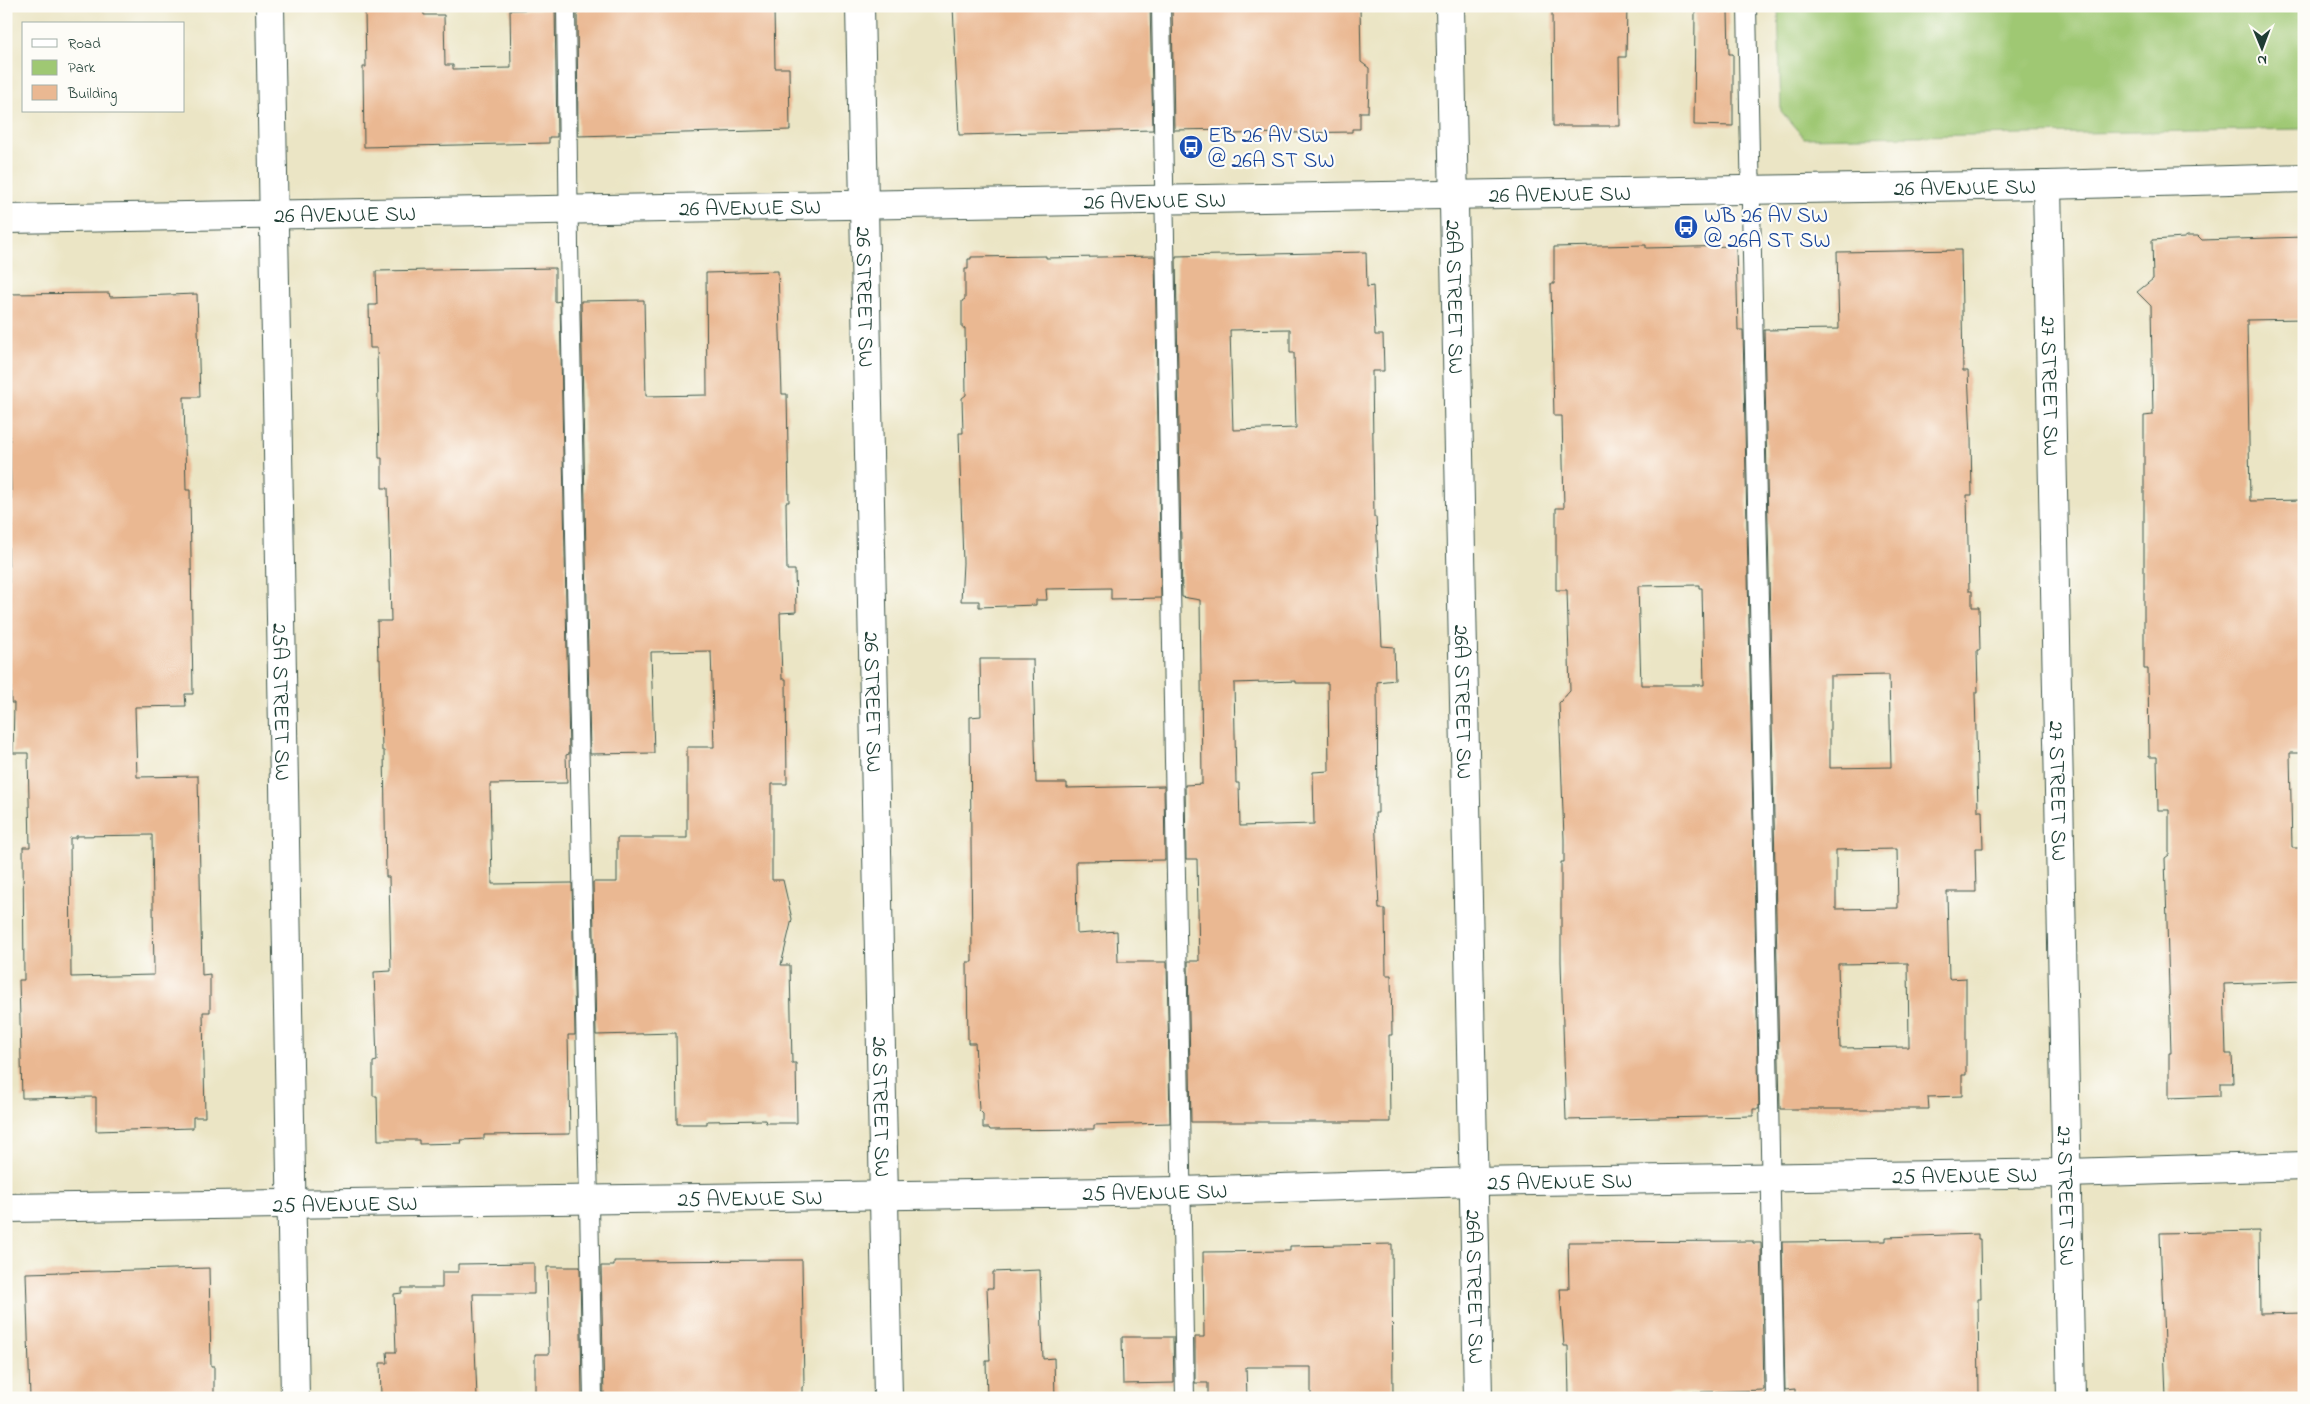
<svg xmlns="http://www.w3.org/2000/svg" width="2310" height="1404" font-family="'Indie Flower',sans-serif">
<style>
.green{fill:#9fc873;stroke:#5f8254}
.building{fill:#eab892;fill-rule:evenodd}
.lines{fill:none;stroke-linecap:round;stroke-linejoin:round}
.lane-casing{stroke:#3e564a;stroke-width:20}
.street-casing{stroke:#3e564a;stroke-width:30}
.secondary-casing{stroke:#3e564a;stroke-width:30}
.lane{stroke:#fff;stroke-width:18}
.street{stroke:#fff;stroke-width:28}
.secondary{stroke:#fff;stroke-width:28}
.labels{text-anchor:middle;stroke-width:4.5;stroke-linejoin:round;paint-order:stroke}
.transit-label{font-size:22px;fill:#164399;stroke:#fdfcf7;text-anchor:start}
.street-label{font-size:22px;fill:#1f3d34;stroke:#fdfcf7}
</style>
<rect width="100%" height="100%" fill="#fdfcf7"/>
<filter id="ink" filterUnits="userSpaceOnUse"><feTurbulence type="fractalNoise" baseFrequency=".02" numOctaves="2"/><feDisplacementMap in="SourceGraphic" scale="10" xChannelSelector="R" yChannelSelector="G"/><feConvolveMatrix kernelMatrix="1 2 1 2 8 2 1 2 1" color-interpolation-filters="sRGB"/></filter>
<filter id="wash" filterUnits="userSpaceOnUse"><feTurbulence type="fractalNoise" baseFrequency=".0096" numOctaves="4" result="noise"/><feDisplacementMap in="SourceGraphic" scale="20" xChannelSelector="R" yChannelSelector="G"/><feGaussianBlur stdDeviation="1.12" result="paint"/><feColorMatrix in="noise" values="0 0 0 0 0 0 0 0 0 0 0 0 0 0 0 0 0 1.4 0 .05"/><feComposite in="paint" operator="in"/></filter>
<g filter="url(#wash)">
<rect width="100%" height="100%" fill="#ebe5c5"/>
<path class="green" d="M1778,6H2304V129L1804,138L1781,111Z"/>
<g id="blocks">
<g class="building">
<path d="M372,6H423L424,15H444L445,65H453V69L511,68L510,10L555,9L557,137H549V143L364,147L363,67H366L365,13H372Z"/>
<path d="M592,6H769V8H774L775,68H789L790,130L578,136L577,9H592Z"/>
<path d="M953,6H1150L1153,130L959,135Z"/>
<path d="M1172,6H1360L1361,62L1369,68V83L1368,112H1360V129H1352V132L1230,134V129L1174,130Z"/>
<path d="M1559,6H1627L1626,57H1619L1620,126H1553L1552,7Z"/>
<path d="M1695,11H1728L1729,54H1733V126L1694,125Z"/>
<path d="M2187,236H2198L2202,240L2304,237V319L2247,320L2250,501L2304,500V753H2290L2292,848H2304V981L2224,984L2226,1054H2232L2233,1083H2220V1096L2169,1098V1053H2171L2165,858L2169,855V810H2158L2157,757H2149L2148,669H2144V416L2153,415L2151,306L2137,292L2153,279L2152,240L2184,238Z"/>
<path d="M1646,245V248L1736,246L1738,330H1743L1759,1109H1753V1116L1566,1120L1561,962V862H1564V839L1559,703L1570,691L1567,590H1556V508H1564L1562,416H1554L1551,284H1554V247ZM1699,585V588H1702L1704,685H1641L1638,586Z"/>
<path d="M1961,250L1963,371H1968L1971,438L1972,495H1967L1969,591H1972V607H1979L1980,650H1977L1978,693H1975L1978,811H1982L1983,848H1975L1976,892H1947L1949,979L1966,978V1075H1962V1096L1928,1097L1929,1109H1780L1764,330L1839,329L1837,252ZM1889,675L1891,767L1830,768V676ZM1897,849L1898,908L1836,909V850ZM1908,963L1909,1047L1840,1048L1838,964Z"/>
<path d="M1366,252L1367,287L1373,286L1375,335H1383L1384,371H1372L1374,517H1376L1382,646L1394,647L1395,680L1377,682L1378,813H1375L1379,909H1385L1386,975H1391L1392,1035H1389L1390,1122H1191L1188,961H1199L1197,859H1186L1185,785L1202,784L1201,674L1200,600L1182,597L1176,256ZM1290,329V353H1294L1296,428L1233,430L1230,330ZM1296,681V683H1328L1329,771L1313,772L1314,824L1240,826L1239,783H1236L1234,683Z"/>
<path d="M1046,256V258L1155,256L1161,598L1111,599V588L1046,589L1047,600H1036V605L979,607V601H961L963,563L959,433H963L962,398L966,395L965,328H962V301L965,299V269H968V259H971V257Z"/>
<path d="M555,268V302L560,301L569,754L566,755L567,783L490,784L492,884L572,883L575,1035H568L570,1134L484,1135V1139L461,1140L462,1143L419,1144V1140H378L377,1096H373V1062L377,1061L374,972L391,971L389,877H386L384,751H382L380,659H378L377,621H391L388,488H382V458H379L377,348H370L369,305H377L376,271Z"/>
<path d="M778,271L782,394H787L789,502H786L787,570H795L796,612L780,613L782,679H786L787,784H772V880H783L792,919L781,965H790L792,1063H796L797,1123H766L765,1120L707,1121V1124H677L676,1033L596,1035L593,882H617V838H687V747H714L711,651L651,652L654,753L590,754L581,301L644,300L646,396L707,395L706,273Z"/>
<path d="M109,293L110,297L197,294L200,397H184L186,490H190L193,694H185L186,706L135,707L137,777L198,776L202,975L210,974V1012H203L205,1117H193V1128L96,1131V1097L22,1098L19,980H24L23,847H30L28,753H13L14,703H11L10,652L8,527H12L6,294ZM152,835L154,975L71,977L70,838H76V836Z"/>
<path d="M980,659H1033L1036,783H1067V788L1164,786L1165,860L1076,861L1077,934L1117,931L1118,962H1167L1170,1123L1094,1125V1129L990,1130L989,1128H983V1114L979,1110L975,1043H968L967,962H972L970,717L981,716Z"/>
<path d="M2259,1231L2260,1314L2304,1313V1398H2166L2160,1233Z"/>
<path d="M1978,1234V1239H1980L1981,1299H1978L1979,1398H1795V1389L1785,1390L1782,1242L1886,1241V1237Z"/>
<path d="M1753,1241V1243H1761L1764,1390L1669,1393V1396H1569L1568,1346H1564L1560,1289H1569L1568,1242Z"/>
<path d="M1392,1244L1393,1398H1311V1367H1246L1247,1398H1208V1383H1195V1337H1204L1203,1252L1290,1251V1246Z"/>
<path d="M802,1260L804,1386L802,1387V1398H604L601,1266H614V1261Z"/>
<path d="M534,1263V1294H473L477,1398L381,1396L380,1363H388L387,1352H396L394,1294L402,1293V1288H442V1272H458V1264Z"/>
<path d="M547,1267H580L582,1398H535V1354H549Z"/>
<path d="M209,1268L211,1366H214V1398H30L26,1273Z"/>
<path d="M1040,1270L1043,1359L1054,1358L1055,1398H987L986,1361H990L987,1288H993V1272Z"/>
<path d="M1122,1337H1173L1174,1383L1123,1384Z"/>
</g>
</g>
</g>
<g filter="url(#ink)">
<use href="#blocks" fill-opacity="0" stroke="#3e564a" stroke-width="1"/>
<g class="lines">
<g class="lane-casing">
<g id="lane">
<path d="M566,6L569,245L593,1398"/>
<path d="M1161,6L1185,1398"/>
<path d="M1747,6L1775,1398"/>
</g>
</g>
<g class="street-casing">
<g id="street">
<path id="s1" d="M270,6L295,1398"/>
<path id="s2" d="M860,6L888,1398"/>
<path id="s3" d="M1450,6L1478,1398"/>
<path id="s4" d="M2047,185L2071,1398"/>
<path id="s5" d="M6,1208L1180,1191L1474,1182L2066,1173L2304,1166"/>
</g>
</g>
<g class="secondary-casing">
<g id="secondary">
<path id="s6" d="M6,219L2047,185L2304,178"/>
</g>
</g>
<use href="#lane" class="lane"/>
<use href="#street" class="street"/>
<use href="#secondary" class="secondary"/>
</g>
</g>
<defs>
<g id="bus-disc" transform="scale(1.25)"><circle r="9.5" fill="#1a4fb4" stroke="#fdfcf7"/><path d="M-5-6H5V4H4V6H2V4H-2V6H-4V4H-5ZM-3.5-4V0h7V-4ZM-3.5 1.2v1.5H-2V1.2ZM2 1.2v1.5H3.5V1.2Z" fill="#fff"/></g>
</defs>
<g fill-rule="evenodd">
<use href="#bus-disc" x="1191" y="147"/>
<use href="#bus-disc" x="1686" y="227"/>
</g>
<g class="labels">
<g class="transit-label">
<text x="1208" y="142">EB 26 AV SW<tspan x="1208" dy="25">@ 26A ST SW</tspan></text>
<text x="1704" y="222">WB 26 AV SW<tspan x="1704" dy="25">@ 26A ST SW</tspan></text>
</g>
<g class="street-label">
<text dy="8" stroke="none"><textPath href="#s6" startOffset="1959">26 AVENUE SW</textPath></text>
<text dy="8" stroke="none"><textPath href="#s6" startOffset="1554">26 AVENUE SW</textPath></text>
<text dy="8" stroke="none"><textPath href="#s6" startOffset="1149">26 AVENUE SW</textPath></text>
<text dy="8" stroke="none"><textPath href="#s6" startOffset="744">26 AVENUE SW</textPath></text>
<text dy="8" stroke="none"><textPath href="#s6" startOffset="339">26 AVENUE SW</textPath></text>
<text dy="8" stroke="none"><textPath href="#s2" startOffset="291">26 STREET SW</textPath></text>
<text dy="8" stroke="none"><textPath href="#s3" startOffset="291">26A STREET SW</textPath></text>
<text dy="8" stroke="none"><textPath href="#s4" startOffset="201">27 STREET SW</textPath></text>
<text dy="8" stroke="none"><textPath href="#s1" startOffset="696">25A STREET SW</textPath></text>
<text dy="8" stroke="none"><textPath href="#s2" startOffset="696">26 STREET SW</textPath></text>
<text dy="8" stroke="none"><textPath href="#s3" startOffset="696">26A STREET SW</textPath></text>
<text dy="8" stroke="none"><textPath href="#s4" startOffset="606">27 STREET SW</textPath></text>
<text dy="8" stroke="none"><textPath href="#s2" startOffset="1101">26 STREET SW</textPath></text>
<text dy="8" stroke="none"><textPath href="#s5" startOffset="1959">25 AVENUE SW</textPath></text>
<text dy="8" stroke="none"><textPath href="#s5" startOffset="1554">25 AVENUE SW</textPath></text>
<text dy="8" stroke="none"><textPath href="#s5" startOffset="1149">25 AVENUE SW</textPath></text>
<text dy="8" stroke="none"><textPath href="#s4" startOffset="1011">27 STREET SW</textPath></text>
<text dy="8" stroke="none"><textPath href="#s5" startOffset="744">25 AVENUE SW</textPath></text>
<text dy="8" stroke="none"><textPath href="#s5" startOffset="339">25 AVENUE SW</textPath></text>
<text dy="8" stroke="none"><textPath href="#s3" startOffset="1281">26A STREET SW</textPath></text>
</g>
</g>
<rect width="2310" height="1404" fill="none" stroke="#fdfcf7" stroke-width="25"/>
<rect x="22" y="22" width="162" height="90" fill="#fdfcf7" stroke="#a4b0a9"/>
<rect x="32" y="39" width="25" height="8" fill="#ffffff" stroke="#a4b0a9"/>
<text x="68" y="48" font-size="15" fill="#1f3d34">Road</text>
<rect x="32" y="60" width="25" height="15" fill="#9fc873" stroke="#a4b0a9"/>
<text x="68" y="72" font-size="15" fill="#1f3d34">Park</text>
<rect x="32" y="85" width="25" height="15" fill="#eab892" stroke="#a4b0a9"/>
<text x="68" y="98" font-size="15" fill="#1f3d34">Building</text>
<g transform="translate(2262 48) rotate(179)" stroke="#fdfcf7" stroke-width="4" paint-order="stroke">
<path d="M0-4L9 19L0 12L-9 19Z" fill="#1f3d34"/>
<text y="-8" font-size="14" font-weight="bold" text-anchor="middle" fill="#1f3d34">N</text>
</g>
</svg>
